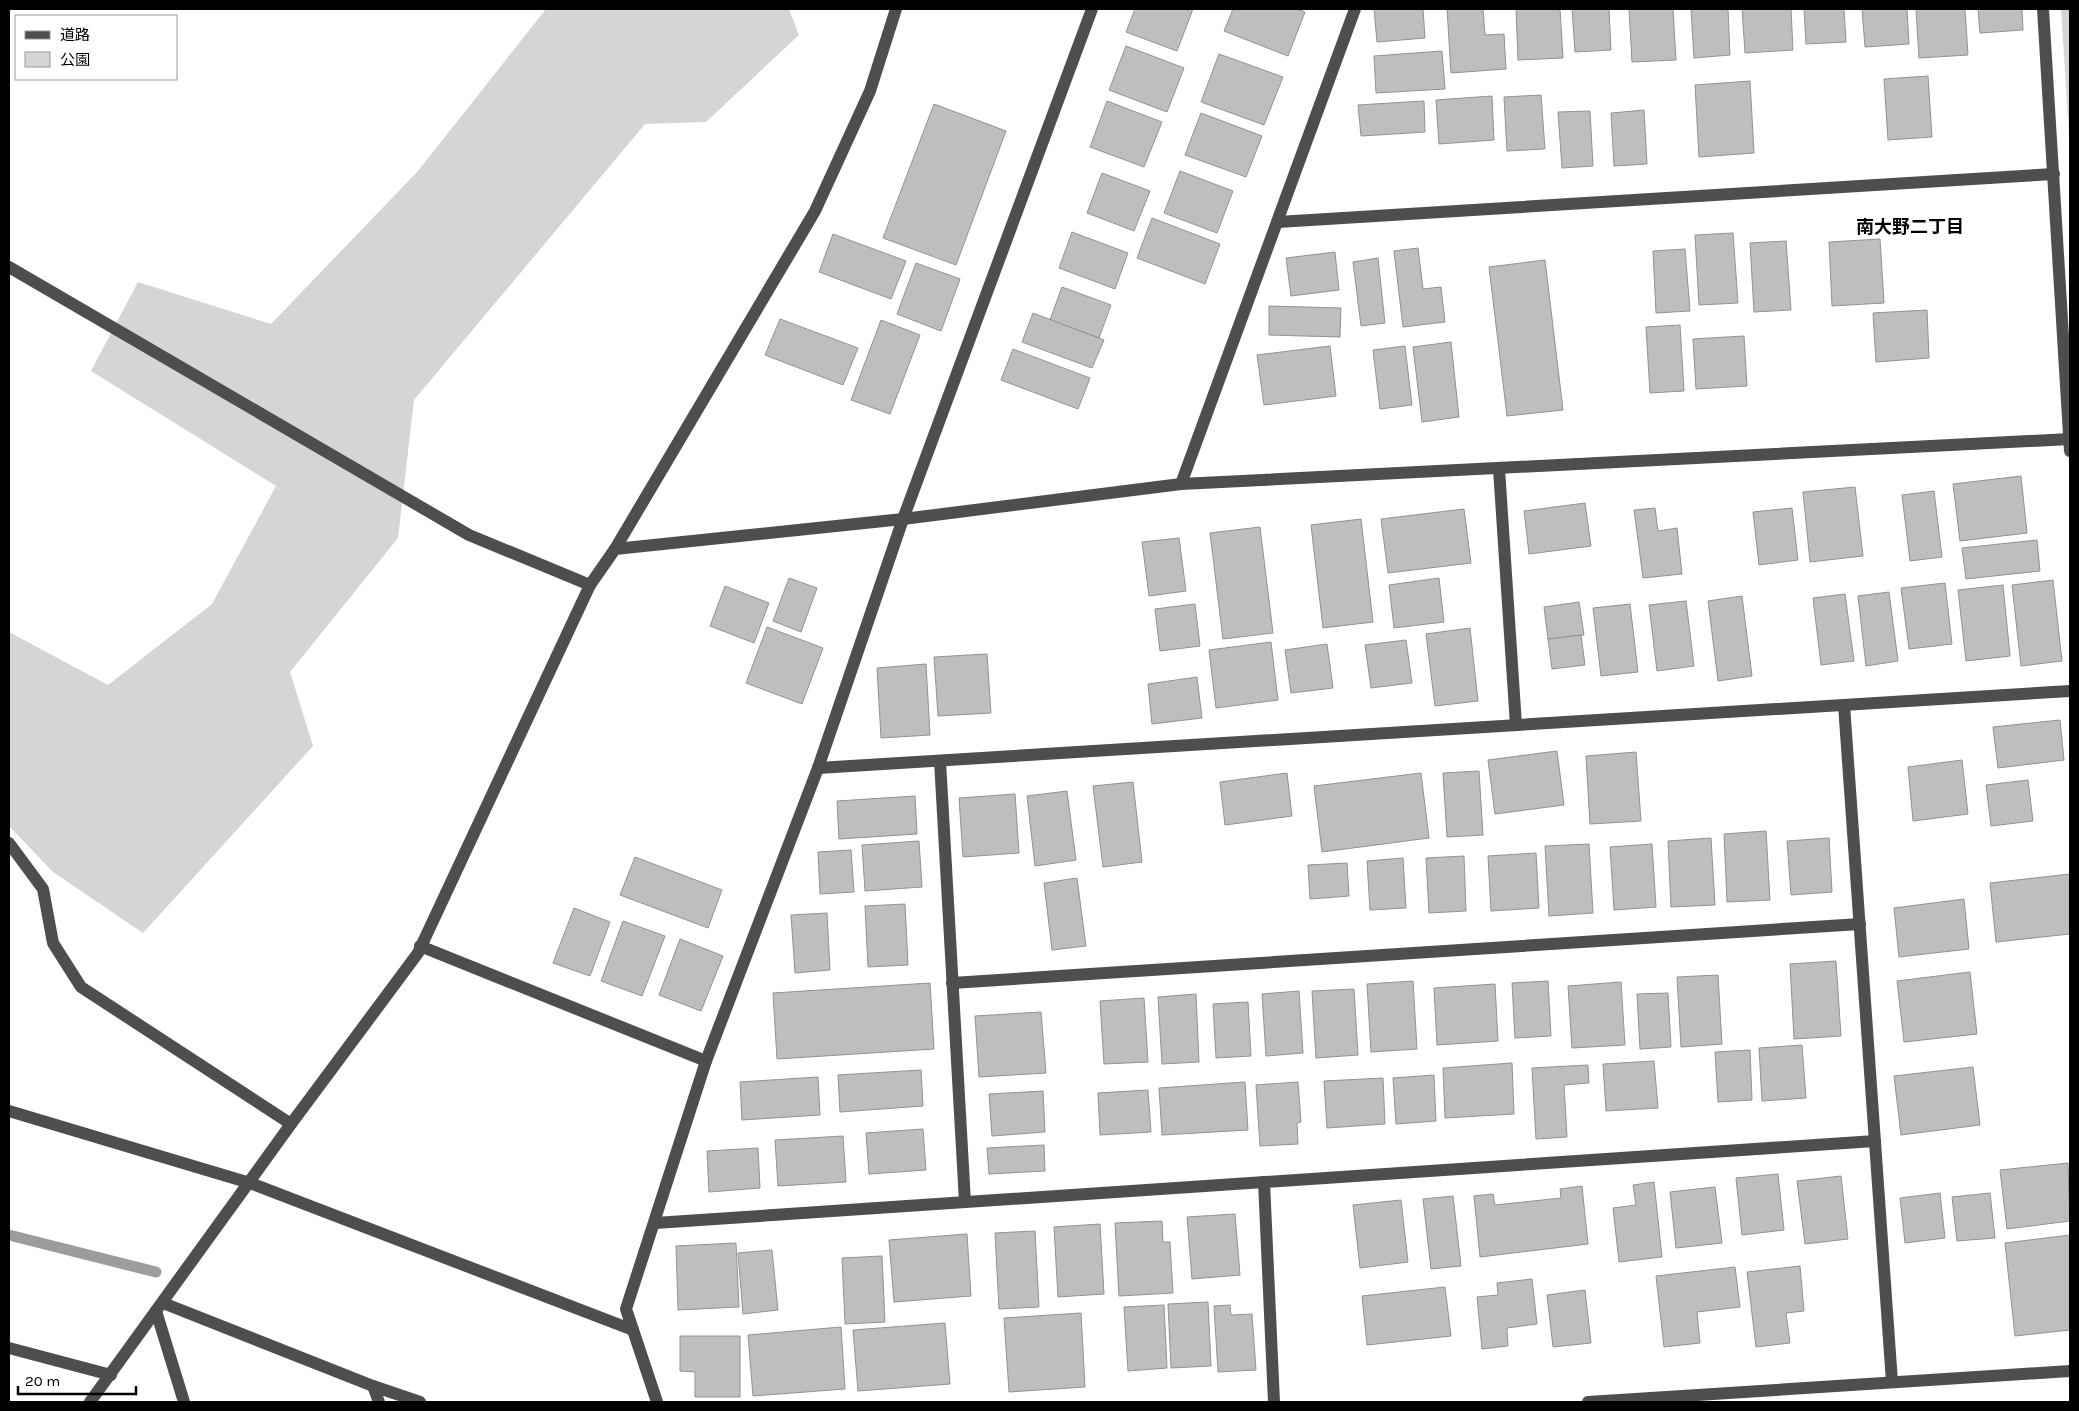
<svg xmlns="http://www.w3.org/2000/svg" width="2079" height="1411" font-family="Karla,'Noto Sans JP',sans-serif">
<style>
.green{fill:#d5d5d5}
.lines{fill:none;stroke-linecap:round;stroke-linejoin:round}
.stream{stroke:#9c9c9c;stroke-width:11}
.building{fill:#bebebe;stroke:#929292}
.minor{stroke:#4e4e4e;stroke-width:12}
.labels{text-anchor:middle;stroke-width:5;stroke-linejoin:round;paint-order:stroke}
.neighbourhood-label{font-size:18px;font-weight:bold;fill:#000;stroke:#fff}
</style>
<rect width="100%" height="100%" fill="#fff"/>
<g class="green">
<path d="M546,9H789L799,35L706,122L645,124L414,400L398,538L290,672L313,746L143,933L53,872L9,826V632L108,685L212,604L276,486L91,371L138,282L271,324L418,171Z"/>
<path d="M2061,9H2070V151Z"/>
</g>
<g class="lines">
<path class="stream" d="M9,1235L156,1272"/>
</g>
<g class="building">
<path d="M1135,9H1193L1177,51L1126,32Z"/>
<path d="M1233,9H1297L1305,12L1288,56L1224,31Z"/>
<path d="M1374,9H1423L1425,38L1377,42Z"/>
<path d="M1447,9H1483L1485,35L1504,34L1506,69L1451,73Z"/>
<path d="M1516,9H1560L1563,58L1518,60Z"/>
<path d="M1572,9H1609L1611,50L1575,52Z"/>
<path d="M1629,9H1673L1676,60L1632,62Z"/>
<path d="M1691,9H1728L1730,55L1694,58Z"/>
<path d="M1742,9H1791L1793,50L1745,53Z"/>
<path d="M1804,9H1844L1846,42L1806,44Z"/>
<path d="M1862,9H1907L1909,44L1865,47Z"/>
<path d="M1916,9H1965L1968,55L1919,58Z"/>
<path d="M1978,9H2022L2023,30L1980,33Z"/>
<path d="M1126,46L1184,68L1167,112L1109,90Z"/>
<path d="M1442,51L1445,89L1376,93L1374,56Z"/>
<path d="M1219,54L1283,77L1264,125L1201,102Z"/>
<path d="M1928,76L1932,137L1888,140L1884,79Z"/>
<path d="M1750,81L1754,153L1699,157L1695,85Z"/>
<path d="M1541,95L1545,149L1507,151L1504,97Z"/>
<path d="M1492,96L1494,140L1439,144L1436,100Z"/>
<path d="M1107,101L1162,122L1144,167L1090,147Z"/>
<path d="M1424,101L1425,132L1361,136L1358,105Z"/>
<path d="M934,104L1006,131L956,265L883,238Z"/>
<path d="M1644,110L1647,164L1614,166L1611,113Z"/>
<path d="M1590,111L1593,166L1562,168L1558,112Z"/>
<path d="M1201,113L1262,136L1246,177L1185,155Z"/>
<path d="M1180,171L1233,191L1217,233L1164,213Z"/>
<path d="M1102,173L1150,191L1134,231L1087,213Z"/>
<path d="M1152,218L1220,244L1205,284L1137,258Z"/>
<path d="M1072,232L1128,253L1115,289L1059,268Z"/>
<path d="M1733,233L1738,303L1699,305L1695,235Z"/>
<path d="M833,234L906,261L891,299L819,272Z"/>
<path d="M1880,239L1884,303L1832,306L1829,242Z"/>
<path d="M1786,241L1791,310L1754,312L1750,243Z"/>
<path d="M1418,248L1423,289L1441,287L1445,322L1403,327L1394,251Z"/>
<path d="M1685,249L1690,311L1656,313L1653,251Z"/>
<path d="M1335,252L1339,290L1291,296L1286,258Z"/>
<path d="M1378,258L1385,323L1361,326L1353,262Z"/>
<path d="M1545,260L1563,410L1507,416L1489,267Z"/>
<path d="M916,263L960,279L941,331L897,314Z"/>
<path d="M1062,287L1111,305L1099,338L1050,320Z"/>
<path d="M1269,306L1341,308L1340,337L1269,335Z"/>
<path d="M1927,310L1929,358L1876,362L1873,313Z"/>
<path d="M1033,313L1104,340L1092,368L1022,342Z"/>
<path d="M780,319L858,348L843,385L765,355Z"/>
<path d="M881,320L920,335L890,414L851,400Z"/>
<path d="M1680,325L1684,391L1650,393L1646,327Z"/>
<path d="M1744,336L1747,386L1696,389L1693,339Z"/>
<path d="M1451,342L1459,417L1422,422L1413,347Z"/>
<path d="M1330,346L1336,396L1264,405L1257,355Z"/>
<path d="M1405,346L1412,405L1380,409L1373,350Z"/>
<path d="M1013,349L1090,378L1078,409L1001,380Z"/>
<path d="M2021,476L2027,533L1960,541L1953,484Z"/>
<path d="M1855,487L1863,556L1810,562L1803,492Z"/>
<path d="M1934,491L1942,557L1910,561L1902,495Z"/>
<path d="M1585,503L1591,546L1529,554L1524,511Z"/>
<path d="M1655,508L1658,531L1677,528L1682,574L1643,578L1634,510Z"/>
<path d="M1792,508L1798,560L1759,565L1753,512Z"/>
<path d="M1464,509L1471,563L1388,573L1381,519Z"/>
<path d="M1361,519L1373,622L1323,628L1311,525Z"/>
<path d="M1260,527L1273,633L1223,639L1210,533Z"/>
<path d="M1179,538L1186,591L1149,596L1142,542Z"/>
<path d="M2037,540L2040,571L1966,579L1962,548Z"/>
<path d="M789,578L817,588L801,632L773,621Z"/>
<path d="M1439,578L1444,622L1394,628L1389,585Z"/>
<path d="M2053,580L2062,661L2021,666L2012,585Z"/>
<path d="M1945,583L1952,644L1909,649L1901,588Z"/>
<path d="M2003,585L2010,656L1966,661L1958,590Z"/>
<path d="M725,586L769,603L754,643L710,626Z"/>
<path d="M1889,592L1898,661L1866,666L1858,596Z"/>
<path d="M1845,594L1854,661L1821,665L1813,598Z"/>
<path d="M1742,596L1752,676L1718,681L1708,601Z"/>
<path d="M1686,601L1694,666L1657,671L1649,605Z"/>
<path d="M1579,602L1584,635L1548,639L1544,607Z"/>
<path d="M1195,604L1200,646L1160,651L1155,609Z"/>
<path d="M1630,604L1638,672L1601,676L1593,608Z"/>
<path d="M767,627L823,648L802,704L746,683Z"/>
<path d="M1470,628L1478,701L1435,706L1426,634Z"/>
<path d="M1581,635L1585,665L1552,669L1548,639Z"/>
<path d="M1406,640L1412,683L1371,688L1365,645Z"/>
<path d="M1271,642L1278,700L1216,708L1209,650Z"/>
<path d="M1327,644L1333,688L1291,693L1285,650Z"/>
<path d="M987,654L991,713L938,716L934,657Z"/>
<path d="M926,664L930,735L881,738L877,668Z"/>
<path d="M1197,677L1202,718L1152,724L1148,684Z"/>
<path d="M2060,720L2064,760L1998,768L1993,727Z"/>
<path d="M1557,751L1564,805L1495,814L1488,760Z"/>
<path d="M1636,752L1641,821L1590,824L1586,756Z"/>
<path d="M1962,760L1968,814L1913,821L1908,767Z"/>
<path d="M1479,771L1483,835L1447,837L1443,773Z"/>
<path d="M1287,773L1292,816L1225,825L1220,782Z"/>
<path d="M1421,773L1429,838L1322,852L1314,786Z"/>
<path d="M2028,780L2033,821L1991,826L1986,785Z"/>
<path d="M1133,782L1142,862L1103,867L1093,786Z"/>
<path d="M1067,791L1076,860L1035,866L1027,796Z"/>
<path d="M1015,794L1019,853L963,857L959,798Z"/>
<path d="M915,796L917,834L839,839L837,801Z"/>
<path d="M1766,831L1770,900L1727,902L1724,834Z"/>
<path d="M1711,838L1715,905L1671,907L1668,841Z"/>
<path d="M1829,838L1832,892L1791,895L1787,841Z"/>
<path d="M919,841L922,887L865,891L862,845Z"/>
<path d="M1589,844L1593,913L1549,916L1545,846Z"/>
<path d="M1652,844L1656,907L1614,910L1610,847Z"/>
<path d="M851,850L854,892L820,894L818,852Z"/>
<path d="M1536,853L1539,908L1491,911L1488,856Z"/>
<path d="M1464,856L1466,911L1429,913L1426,858Z"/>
<path d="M635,857L722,890L708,928L620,895Z"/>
<path d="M1403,858L1406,908L1370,910L1367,861Z"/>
<path d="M1347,863L1349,896L1310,899L1308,865Z"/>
<path d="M2070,874V934L1996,942L1990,883Z"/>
<path d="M1077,878L1086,946L1052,950L1044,883Z"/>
<path d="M1964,899L1969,949L1899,957L1894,908Z"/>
<path d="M905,904L908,965L868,967L865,906Z"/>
<path d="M574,908L610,922L590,976L553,963Z"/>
<path d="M827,913L830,970L795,973L791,915Z"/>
<path d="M623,921L665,936L642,996L601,981Z"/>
<path d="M680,939L723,956L701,1011L659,995Z"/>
<path d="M1836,961L1841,1036L1794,1039L1790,964Z"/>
<path d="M1970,972L1977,1034L1904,1042L1897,981Z"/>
<path d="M1718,975L1722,1044L1681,1047L1677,977Z"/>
<path d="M1413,981L1417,1049L1371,1052L1367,984Z"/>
<path d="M1548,981L1551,1036L1515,1038L1512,983Z"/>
<path d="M1621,982L1625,1045L1572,1048L1568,986Z"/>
<path d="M930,983L934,1049L777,1059L773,993Z"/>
<path d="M1495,984L1498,1041L1437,1045L1434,988Z"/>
<path d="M1354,989L1358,1055L1316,1058L1312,991Z"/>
<path d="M1299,991L1303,1053L1266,1056L1262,994Z"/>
<path d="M1668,993L1671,1047L1640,1049L1637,994Z"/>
<path d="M1196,994L1199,1062L1162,1064L1158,997Z"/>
<path d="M1144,998L1148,1062L1104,1064L1100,1001Z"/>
<path d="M1248,1002L1251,1056L1216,1058L1213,1004Z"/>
<path d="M1041,1012L1046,1073L979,1077L975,1016Z"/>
<path d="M1802,1045L1806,1098L1762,1101L1759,1048Z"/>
<path d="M1750,1050L1752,1100L1718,1102L1715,1052Z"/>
<path d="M1654,1061L1658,1108L1606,1111L1603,1064Z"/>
<path d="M1512,1063L1514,1114L1445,1118L1443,1068Z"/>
<path d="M1588,1065L1589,1083L1564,1085L1567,1137L1536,1139L1532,1068Z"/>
<path d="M1973,1067L1980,1125L1901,1135L1894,1076Z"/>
<path d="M921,1070L923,1106L840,1112L838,1075Z"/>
<path d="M1434,1075L1436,1121L1396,1124L1393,1078Z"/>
<path d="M818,1077L820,1115L742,1120L740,1082Z"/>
<path d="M1383,1078L1385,1124L1327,1128L1324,1081Z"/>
<path d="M1245,1082L1248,1130L1162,1135L1159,1088Z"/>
<path d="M1298,1082L1301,1122L1297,1123L1298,1144L1260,1146L1256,1085Z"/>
<path d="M1148,1090L1151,1132L1100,1135L1098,1093Z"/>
<path d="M1043,1091L1045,1132L992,1136L989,1094Z"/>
<path d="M923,1129L926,1170L869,1174L866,1133Z"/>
<path d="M843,1136L846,1182L778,1186L775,1140Z"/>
<path d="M1044,1145L1045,1171L989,1174L987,1148Z"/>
<path d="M758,1148L760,1188L709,1192L707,1151Z"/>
<path d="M2068,1163L2070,1221L2007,1229L2000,1170Z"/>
<path d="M1778,1174L1784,1230L1742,1235L1736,1178Z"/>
<path d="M1841,1176L1848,1239L1805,1244L1797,1181Z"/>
<path d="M1654,1182L1662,1257L1619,1262L1613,1208L1636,1205L1633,1185Z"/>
<path d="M1582,1186L1588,1244L1480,1257L1474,1196L1493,1194L1495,1205L1561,1198L1560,1189Z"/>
<path d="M1715,1187L1722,1243L1676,1248L1670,1192Z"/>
<path d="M1940,1193L1945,1238L1905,1243L1900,1198Z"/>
<path d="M1990,1193L1995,1238L1957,1241L1952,1197Z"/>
<path d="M1453,1196L1461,1266L1431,1269L1423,1199Z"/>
<path d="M1401,1200L1408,1262L1360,1268L1353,1205Z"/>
<path d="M1235,1214L1240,1275L1192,1279L1187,1217Z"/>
<path d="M1162,1221L1163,1242H1170L1173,1293L1119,1296L1115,1223Z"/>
<path d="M1100,1224L1104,1294L1058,1297L1054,1227Z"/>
<path d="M1035,1231L1039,1307L999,1309L995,1233Z"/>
<path d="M967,1234L971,1296L894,1302L889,1240Z"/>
<path d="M2070,1235V1330L2015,1336L2005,1243Z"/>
<path d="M736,1243L739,1307L678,1310L676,1246Z"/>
<path d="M772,1250L778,1310L743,1314L738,1253Z"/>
<path d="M882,1256L885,1322L845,1324L842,1258Z"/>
<path d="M1800,1266L1804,1311L1786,1313L1790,1343L1756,1347L1747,1272Z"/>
<path d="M1735,1267L1740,1307L1697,1312L1700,1343L1664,1347L1656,1276Z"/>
<path d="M1532,1279L1537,1324L1507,1328L1508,1346L1482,1349L1477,1297L1498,1295L1497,1283Z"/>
<path d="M1445,1287L1451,1336L1367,1345L1362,1296Z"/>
<path d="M1585,1290L1591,1343L1553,1347L1547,1295Z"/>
<path d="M1208,1302L1211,1366L1171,1368L1168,1304Z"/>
<path d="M1164,1305L1167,1368L1128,1371L1124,1307Z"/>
<path d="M1230,1305L1231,1315L1252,1314L1256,1370L1218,1372L1214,1306Z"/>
<path d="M1081,1313L1085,1387L1009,1392L1004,1318Z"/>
<path d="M945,1323L950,1384L858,1391L853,1330Z"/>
<path d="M841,1327L845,1389L753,1396L748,1335Z"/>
<path d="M680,1336H740V1397H695V1372L680,1371Z"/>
</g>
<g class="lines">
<g class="minor">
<path d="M2043,9L2070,451"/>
<path d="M1278,222L2054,174"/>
<path d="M9,267L469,535L590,585"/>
<path d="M1499,469L1516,725"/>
<path d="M1181,484L1355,9"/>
<path d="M615,549L903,519L1181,484L2070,439"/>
<path d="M1844,705L1892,1382"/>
<path d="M940,761L965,1202"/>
<path d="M818,768L2070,691"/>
<path d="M9,843L43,889L53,943L81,987L291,1124"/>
<path d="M420,946L706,1061"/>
<path d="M952,983L1860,924"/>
<path d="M9,1111L250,1183L633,1330"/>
<path d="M1264,1182L1274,1402"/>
<path d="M655,1223L1875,1141"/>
<path d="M163,1303L373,1386L420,1402"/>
<path d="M156,1311L184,1402"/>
<path d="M9,1348L111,1375"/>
<path d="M373,1386L379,1402"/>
<path d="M90,1402L291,1124L418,953L590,585L615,549L815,211L870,91L896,9"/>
<path d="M657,1402L626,1309L706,1061L818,768L903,519L1092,9"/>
<path d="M1588,1402L2070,1371"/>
</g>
</g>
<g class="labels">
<g class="neighbourhood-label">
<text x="1910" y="233">南大野二丁目</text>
</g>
</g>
<rect width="2079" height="1411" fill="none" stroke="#000000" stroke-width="20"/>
<rect x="15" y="15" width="162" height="65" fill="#ffffff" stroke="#999999"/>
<rect x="25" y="31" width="25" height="8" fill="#4e4e4e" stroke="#999999"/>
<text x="60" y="40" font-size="15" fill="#000000">道路</text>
<rect x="25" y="52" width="25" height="15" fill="#d5d5d5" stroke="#999999"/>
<text x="60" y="65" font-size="15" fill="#000000">公園</text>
<path d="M18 1386v8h118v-8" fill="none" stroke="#000000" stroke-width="2.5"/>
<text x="25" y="1386" font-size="15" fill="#000000" stroke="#ffffff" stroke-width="4" paint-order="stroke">20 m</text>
</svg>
